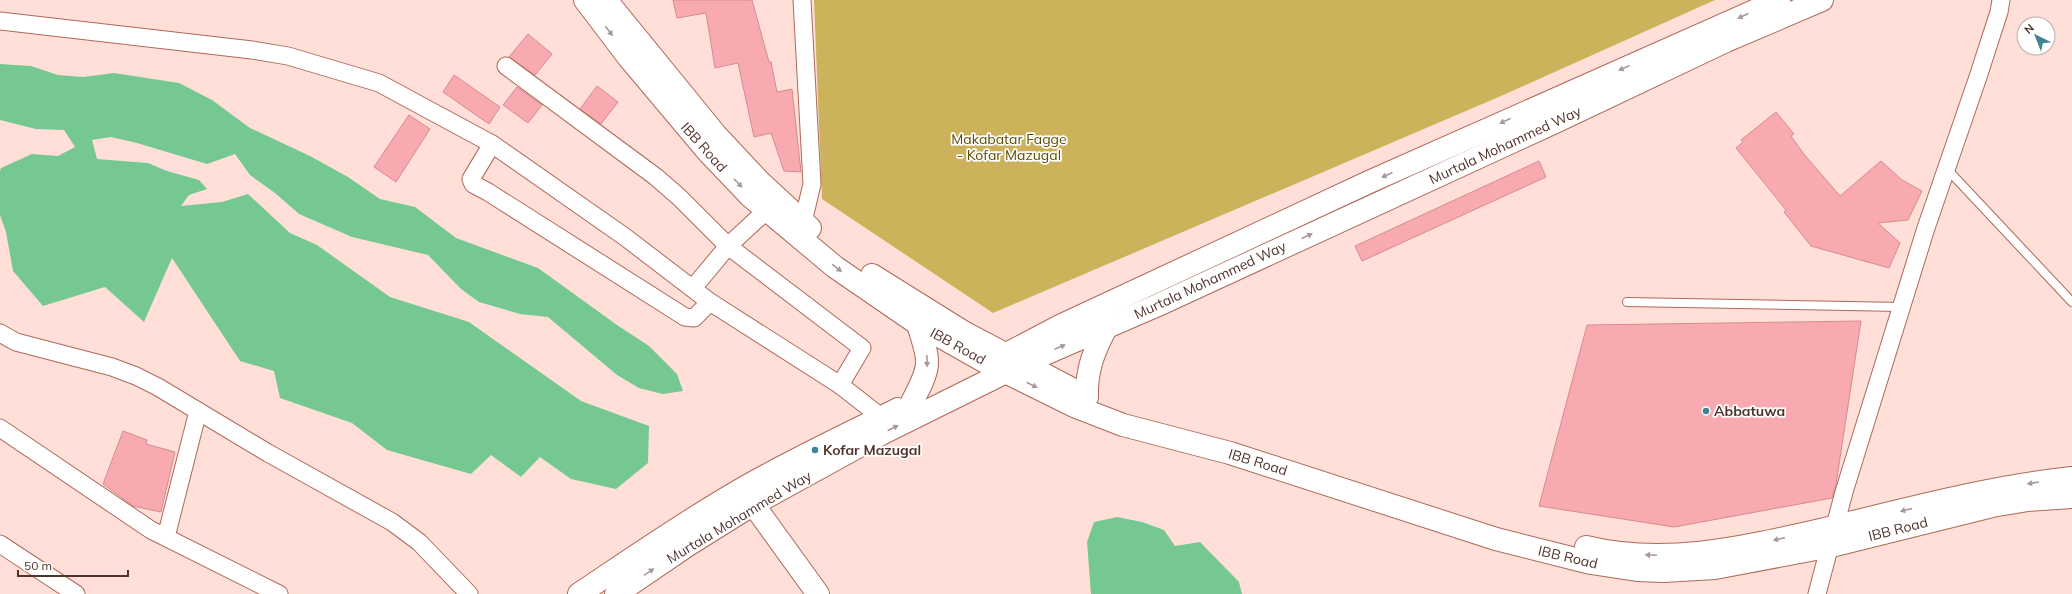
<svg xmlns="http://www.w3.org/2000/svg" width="2072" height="594" font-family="Mulish,sans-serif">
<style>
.green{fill:#ccb35b}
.water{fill:#75c892}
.building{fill:#f8aab0;stroke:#d68b91}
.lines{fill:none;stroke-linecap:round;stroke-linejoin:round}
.lane-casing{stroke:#ae6958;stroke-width:10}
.street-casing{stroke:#ae6958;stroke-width:19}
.secondary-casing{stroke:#ae6958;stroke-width:24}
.lane{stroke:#fff;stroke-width:8}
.street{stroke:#fff;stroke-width:17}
.secondary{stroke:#fff;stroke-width:22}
.oneway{fill:#a89996}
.poi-dot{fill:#408493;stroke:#fff;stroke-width:1.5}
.labels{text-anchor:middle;stroke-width:3.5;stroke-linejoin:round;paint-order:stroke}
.park-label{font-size:14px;fill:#5d4c02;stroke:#fff}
.street-label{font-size:14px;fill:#52332c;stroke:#fff}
.poi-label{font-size:14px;font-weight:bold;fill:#52332c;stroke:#fff;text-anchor:start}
</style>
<rect width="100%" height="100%" fill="#ffdfd7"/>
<path class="green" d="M814,0H1715L1501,96L993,313L822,199Z"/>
<g class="water">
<path d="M0,64L31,66L58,75L83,77L114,73L179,83L212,100L250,128L310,156L348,177L380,199L415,207L456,238L538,268L617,325L649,346L677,374L683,391L663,394L639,388L617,375L548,317L520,314L479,302L461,289L428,255L352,237L299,214L275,193L250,175L235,154L207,164L137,143L111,137L92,140L97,159L148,163L167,171L199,180L207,189L189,195L181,206L222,202L248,194L290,233L317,245L390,297L469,322L581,401L649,426L648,463L616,489L571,479L540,457L521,477L491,455L471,474L387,450L352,423L280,398L274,371L240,361L172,258L144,322L105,287L43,306L13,271L6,232L0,215V171L1,168L32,154L58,156L75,147L64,130L36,129L0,120Z"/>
<path d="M1117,517L1142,522L1164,530L1175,546L1200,542L1239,582L1242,594H1091L1087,542L1094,522Z"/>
</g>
<g class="building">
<path d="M673,0H752L769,62H771L777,92L792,89L801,172L784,171L771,133L754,137L738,63L715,68L706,13L677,18Z"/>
<path d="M528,34L552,54L535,75L509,57Z"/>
<path d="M454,75L500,107L489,124L443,92Z"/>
<path d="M597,86L618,102L601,124L580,109Z"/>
<path d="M517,87L542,105L528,123L503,105Z"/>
<path d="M1776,112L1794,134L1791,136L1803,153L1840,196L1881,161L1902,180L1922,191L1908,220L1878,223L1900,243L1889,268L1811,246L1784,212L1786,210L1736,148L1743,142L1741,140Z"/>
<path d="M409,115L430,129L396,182L374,167Z"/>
<path d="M1539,161L1546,177L1362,261L1355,246Z"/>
<path d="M1861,321L1836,484L1832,498L1674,527L1539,506L1587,325Z"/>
<path d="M123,431L147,440L146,444L175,452L161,512L133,506L103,484Z"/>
</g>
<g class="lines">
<g class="lane-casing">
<g id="lane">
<path d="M1947,169L2072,302"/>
<path d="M1627,302L1902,307"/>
</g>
</g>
<g class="street-casing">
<g id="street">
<path d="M802,0L812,184L803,222"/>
<path d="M0,21L252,50L288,56L379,83L492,144L625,237L710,302L840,385L881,417"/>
<path d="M506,66L656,177L679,197L728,246L862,348L840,385"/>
<path d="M492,144L471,179L473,184L488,192L685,317L694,318L710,302"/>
<path d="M693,288L728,246L767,210"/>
<path d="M0,333L16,342L112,367L136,376L158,387L268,453L392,522L419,542L469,594"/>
<path d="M0,428L151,530L279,594"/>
<path d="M166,537L198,411"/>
<path d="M0,544L76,594"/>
<path d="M1817,594L1844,492L1926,228L1978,77L1999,12L2001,0"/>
</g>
</g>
<g class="secondary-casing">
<g id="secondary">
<path d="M585,0L629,58L708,152L750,196L835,267L918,324L989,364L1074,406L1123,425L1230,453L1496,539L1591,563L1637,570L1663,571L1715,568L1831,546L1992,506L2028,500L2072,497"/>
<path d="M606,0L716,135L759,181L810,228"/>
<path d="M872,275L965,333L1072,389"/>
<path d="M997,359L1060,326L1369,182L1779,0"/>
<path d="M1087,397C1086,370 1094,351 1106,328"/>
<path d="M912,402C932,364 930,364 918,324"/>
<path d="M745,493L818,594"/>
<path d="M1586,547C1663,566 1741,548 1816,531C1901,511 1986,487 2072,478"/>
<path d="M579,594C633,558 686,521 742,489C792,460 846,435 898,409"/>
<path d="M616,594L688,545L752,505L881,434L1024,363L1158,305L1555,122L1726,41L1822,0"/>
</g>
</g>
<use href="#lane" class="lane"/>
<use href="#street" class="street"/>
<use href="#secondary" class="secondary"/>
</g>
<defs><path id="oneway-solid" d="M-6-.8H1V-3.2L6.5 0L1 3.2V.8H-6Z"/></defs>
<g class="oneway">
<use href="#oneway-solid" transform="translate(1743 16) rotate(156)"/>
<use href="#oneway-solid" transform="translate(609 31) rotate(53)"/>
<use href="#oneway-solid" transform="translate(1624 68) rotate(156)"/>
<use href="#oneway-solid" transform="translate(1505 121) rotate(156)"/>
<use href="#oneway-solid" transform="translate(1387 175) rotate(156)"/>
<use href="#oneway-solid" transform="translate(738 183) rotate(46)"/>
<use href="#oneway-solid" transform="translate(1307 236) rotate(-25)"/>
<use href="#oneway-solid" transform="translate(837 268) rotate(37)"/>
<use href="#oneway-solid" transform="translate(1060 347) rotate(-23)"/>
<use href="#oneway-solid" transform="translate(927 361) rotate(89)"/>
<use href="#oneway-solid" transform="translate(1032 385) rotate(27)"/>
<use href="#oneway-solid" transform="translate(893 428) rotate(-27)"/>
<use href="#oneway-solid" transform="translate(2033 483) rotate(171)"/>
<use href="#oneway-solid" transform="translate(1906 510) rotate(167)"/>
<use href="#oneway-solid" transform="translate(1779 539) rotate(167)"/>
<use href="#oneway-solid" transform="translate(1651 555) rotate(-178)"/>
<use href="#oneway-solid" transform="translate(649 572) rotate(-34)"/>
</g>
<g class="poi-dot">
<circle cx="1706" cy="411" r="4"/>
<circle cx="815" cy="450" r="4"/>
</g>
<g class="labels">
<g class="park-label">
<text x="1009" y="144">Makabatar Fagge<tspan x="1009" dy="16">- Kofar Mazugal</tspan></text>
</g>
<g class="street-label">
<text transform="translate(1505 145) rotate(-25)" y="5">Murtala Mohammed Way</text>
<text transform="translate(704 147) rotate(48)" y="5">IBB Road</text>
<text transform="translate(1210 280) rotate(-25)" y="5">Murtala Mohammed Way</text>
<text transform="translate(958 346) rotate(29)" y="5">IBB Road</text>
<text transform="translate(1258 462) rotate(17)" y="5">IBB Road</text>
<text transform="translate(739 517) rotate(-31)" y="5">Murtala Mohammed Way</text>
<text transform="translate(1898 529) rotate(-14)" y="5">IBB Road</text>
<text transform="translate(1568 557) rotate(13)" y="5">IBB Road</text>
</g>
<g class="poi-label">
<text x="1714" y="416">Abbatuwa</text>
<text x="823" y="455">Kofar Mazugal</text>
</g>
</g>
<g transform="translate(2036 36) rotate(317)"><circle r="19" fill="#ffffff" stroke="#baadab"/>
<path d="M0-3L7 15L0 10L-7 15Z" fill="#408493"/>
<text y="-6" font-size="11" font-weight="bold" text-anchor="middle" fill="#52332c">N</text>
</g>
<path d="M18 570v6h110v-6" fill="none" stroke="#52332c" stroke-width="2"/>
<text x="24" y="570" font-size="12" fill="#52332c" stroke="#ffffff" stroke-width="3" paint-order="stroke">50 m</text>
</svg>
